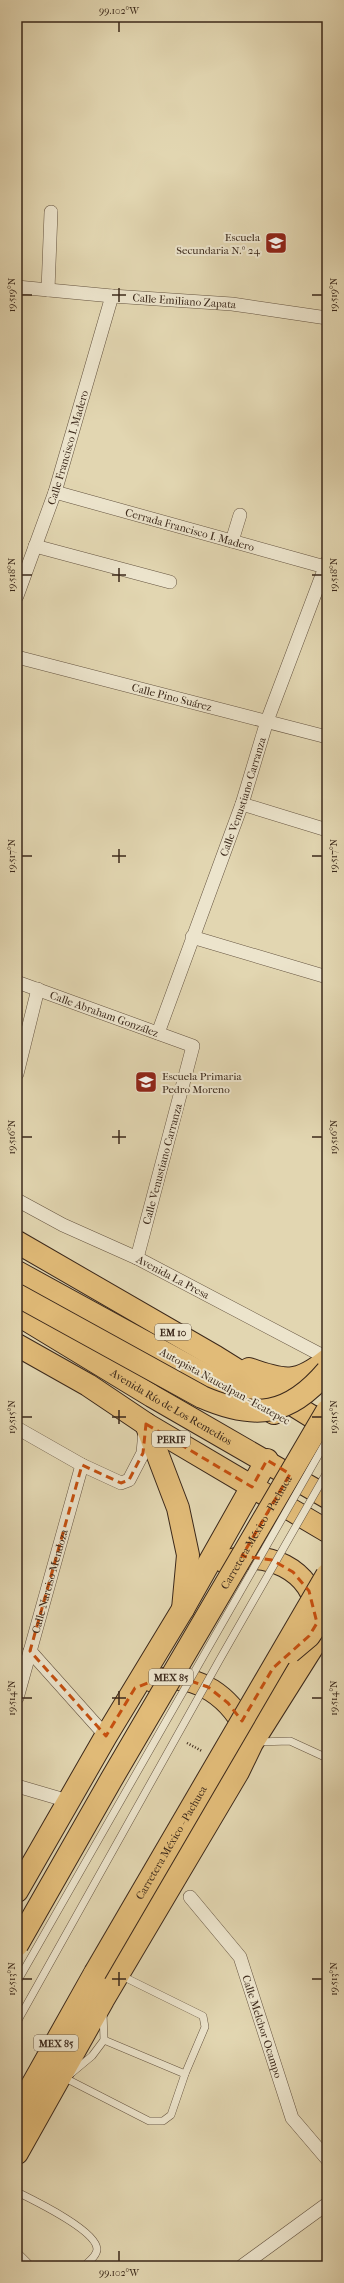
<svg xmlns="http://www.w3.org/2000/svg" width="344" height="2283" font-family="'IM FELL French Canon',serif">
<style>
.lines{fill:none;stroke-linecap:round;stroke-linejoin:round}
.service-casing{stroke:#655440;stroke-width:8}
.minor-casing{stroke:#655440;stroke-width:14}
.trunk-casing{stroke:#3b281a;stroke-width:24}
.motorway-casing{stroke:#3b281a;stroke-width:24}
.path{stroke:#3b281a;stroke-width:2.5;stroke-dasharray:1 2;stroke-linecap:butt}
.service{stroke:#ece4cc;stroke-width:7}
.minor{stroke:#ece4cc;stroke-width:13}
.trunk{stroke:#e1bb78;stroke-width:22}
.motorway{stroke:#e1bb78;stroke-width:22}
.service-bridge-casing{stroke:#655440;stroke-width:8;stroke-linecap:butt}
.motorway-bridge-casing{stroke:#3b281a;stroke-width:24;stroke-linecap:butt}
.service-bridge{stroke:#ece4cc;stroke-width:7}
.motorway-bridge{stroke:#e1bb78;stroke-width:22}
.marked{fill:none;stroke:#c54f0f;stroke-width:3;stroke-dasharray:8 5;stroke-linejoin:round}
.ticks{fill:none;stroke:#3b281a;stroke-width:1.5}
.labels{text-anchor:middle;stroke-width:4;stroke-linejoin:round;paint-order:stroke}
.shield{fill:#ece4cc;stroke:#70604f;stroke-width:1}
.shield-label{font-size:10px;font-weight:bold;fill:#3b281a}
.poi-label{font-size:11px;fill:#3b281a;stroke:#ece4cc;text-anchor:end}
.street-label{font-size:11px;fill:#3b281a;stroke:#ece4cc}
.neatline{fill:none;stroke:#3b281a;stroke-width:1.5}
.ticks-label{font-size:10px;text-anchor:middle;fill:#3b281a}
</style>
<rect width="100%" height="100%" fill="#e2d6b1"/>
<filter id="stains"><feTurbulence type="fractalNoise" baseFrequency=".005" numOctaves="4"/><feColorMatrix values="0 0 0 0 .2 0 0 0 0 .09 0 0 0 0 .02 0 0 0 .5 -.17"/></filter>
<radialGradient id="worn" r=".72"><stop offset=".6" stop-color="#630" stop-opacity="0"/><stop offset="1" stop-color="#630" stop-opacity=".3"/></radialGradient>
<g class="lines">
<g class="service-casing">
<g id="service">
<path d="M257,1742L290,1741L327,1758"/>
<path d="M104,2040L185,2074L205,2027L203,2016L120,1975"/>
<path d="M68,2076L92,2056L104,2040L103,2012"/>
<path d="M65,2078L149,2121H163L171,2115L185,2074"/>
<path d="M17,2192C33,2200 96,2230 97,2249C97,2256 88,2262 84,2266"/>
<path d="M17,2252L31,2266"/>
</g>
</g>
<g class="minor-casing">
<g id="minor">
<path id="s1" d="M17,287L112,296L232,304L327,318"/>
<path d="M48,290L51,212"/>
<path id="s2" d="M55,492L325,567"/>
<path d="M232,541L240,515"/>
<path d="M35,546L170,582"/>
<path id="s3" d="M17,596L55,492L112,296"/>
<path id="s4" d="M17,657L327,737"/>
<path d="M242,804L327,830"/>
<path d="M192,937L327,977"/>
<path id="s5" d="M17,982L193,1046L137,1258"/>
<path id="s6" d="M158,1033L242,804L267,721L327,562"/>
<path d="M17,1074L38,989"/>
<path id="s7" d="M17,1200L63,1225L137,1258L327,1358"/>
<path d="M17,1428L82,1465L121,1483L129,1480L143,1453L145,1431"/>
<path d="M30,1651L106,1736"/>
<path id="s8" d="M17,1698L82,1465"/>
<path d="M17,1786L58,1798"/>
<path id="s9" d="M190,1897L240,1957L292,2118L327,2159"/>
<path d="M242,2266L327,2204"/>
</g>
</g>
<g class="trunk-casing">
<g id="trunk">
<path id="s10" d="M17,1314L152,1396L327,1497"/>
<path d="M17,1345L88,1385L146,1424L327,1531"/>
<path d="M146,1424L178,1508L188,1555L183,1609"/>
</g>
</g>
<g class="motorway-casing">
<g id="motorway">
<path d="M17,1242L216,1357L327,1426"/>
<path d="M17,1272L274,1413"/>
<path d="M249,1369C285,1382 297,1384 327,1360"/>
<path d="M225,1562C264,1548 314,1569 317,1615"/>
<path d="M153,1681C197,1670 233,1698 250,1738"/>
<path d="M17,1891L106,1736L183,1609L267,1460"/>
<path d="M17,2112L95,1973"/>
<path d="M17,2153L103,2000L238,1772L252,1743L327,1624"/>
</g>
</g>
<path class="path" d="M187,1743L202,1751"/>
<use href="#service" class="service"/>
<use href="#minor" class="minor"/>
<use href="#trunk" class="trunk"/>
<use href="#motorway" class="motorway"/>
<g class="service-bridge-casing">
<g id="service-bridge">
<path d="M17,1982L327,1440"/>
<path d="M17,2022L220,1659L327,1472"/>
</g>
</g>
<g class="motorway-bridge-casing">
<g id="motorway-bridge">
<path d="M17,1295L202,1397C255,1420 289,1416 327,1371"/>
<path d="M290,1652L309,1636L327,1609"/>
<path id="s11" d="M17,1945L111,1780L327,1411"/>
<path id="s12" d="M95,1973L327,1575"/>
</g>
</g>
<use href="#service-bridge" class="service-bridge"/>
<use href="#motorway-bridge" class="motorway-bridge"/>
</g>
<path class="marked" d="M146,1424L252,1487L267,1460L290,1474L242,1556L272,1560L293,1572L309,1591L317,1623L309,1636L273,1668L242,1721L228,1703L208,1687L185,1679L150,1682L135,1688L106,1736L30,1651L82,1465L121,1483L129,1480L143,1453Z"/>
<path class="ticks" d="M119,22V32M119,288V302M22,295H32M112,295H126M312,295H322M119,568V582M22,575H32M112,575H126M312,575H322M119,849V863M22,856H32M112,856H126M312,856H322M119,1130V1144M22,1137H32M112,1137H126M312,1137H322M119,1410V1424M22,1417H32M112,1417H126M312,1417H322M119,1691V1705M22,1698H32M112,1698H126M312,1698H322M119,1972V1986M22,1979H32M112,1979H126M312,1979H322M119,2251V2261"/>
<defs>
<g id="school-square" transform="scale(1.15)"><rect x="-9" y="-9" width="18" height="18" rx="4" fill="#8f2418" stroke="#ece4cc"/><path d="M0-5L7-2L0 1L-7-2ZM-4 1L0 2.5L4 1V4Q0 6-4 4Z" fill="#fff"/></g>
</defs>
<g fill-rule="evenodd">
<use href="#school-square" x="276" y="243"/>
<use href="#school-square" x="146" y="1082"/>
</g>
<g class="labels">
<g class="shield">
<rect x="155" y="1324" width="36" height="16" rx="3"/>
<rect x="152" y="1431" width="38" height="16" rx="3"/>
<rect x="149" y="1669" width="44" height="16" rx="3"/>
<rect x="34" y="2035" width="44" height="16" rx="3"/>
</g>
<g class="shield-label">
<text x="173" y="1336">EM 10</text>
<text x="171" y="1443">PERIF</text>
<text x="171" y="1681">MEX 85</text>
<text x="56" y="2047">MEX 85</text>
</g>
<g class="poi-label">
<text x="260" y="241">Escuela<tspan x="260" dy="13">Secundaria N.º 24</tspan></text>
<text x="162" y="1080" text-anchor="start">Escuela Primaria<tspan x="162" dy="13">Pedro Moreno</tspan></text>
</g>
<g class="street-label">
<text dy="4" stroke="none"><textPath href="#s1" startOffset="168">Calle Emiliano Zapata</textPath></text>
<text dy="4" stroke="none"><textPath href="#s3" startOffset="157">Calle Francisco I. Madero</textPath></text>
<text dy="4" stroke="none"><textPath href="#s2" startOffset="140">Cerrada Francisco I. Madero</textPath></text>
<text dy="4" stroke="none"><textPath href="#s4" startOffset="160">Calle Pino Suárez</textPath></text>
<text dy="4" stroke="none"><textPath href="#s6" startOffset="251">Calle Venustiano Carranza</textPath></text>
<text dy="4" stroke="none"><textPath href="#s5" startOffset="93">Calle Abraham González</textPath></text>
<text transform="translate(162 1164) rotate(-75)" y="4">Calle Venustiano Carranza</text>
<text dy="4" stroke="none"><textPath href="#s7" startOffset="174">Avenida La Presa</textPath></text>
<text transform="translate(225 1386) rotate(29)" y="4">Autopista Naucalpan - Ecatepec</text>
<text dy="4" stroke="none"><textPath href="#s10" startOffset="180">Avenida Río de Los Remedios</textPath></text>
<text dy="4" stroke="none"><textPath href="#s11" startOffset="477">Carretera México - Pachuca</textPath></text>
<text dy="4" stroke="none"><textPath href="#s8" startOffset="121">Calle Narciso Mendoza</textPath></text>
<text dy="4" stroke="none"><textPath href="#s12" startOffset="151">Carretera México - Pachuca</textPath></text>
<text dy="4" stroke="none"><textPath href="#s9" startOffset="151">Calle Melchor Ocampo</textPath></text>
</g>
</g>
<rect width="344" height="2283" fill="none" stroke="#e2d6b1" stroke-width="44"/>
<rect x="22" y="22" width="300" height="2239" class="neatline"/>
<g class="ticks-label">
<text x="119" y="14">99.102°W</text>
<text transform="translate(11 295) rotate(-90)" y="4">19.519°N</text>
<text transform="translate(333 295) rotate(-90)" y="4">19.519°N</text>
<text transform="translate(11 575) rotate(-90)" y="4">19.518°N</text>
<text transform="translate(333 575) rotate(-90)" y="4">19.518°N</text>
<text transform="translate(11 856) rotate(-90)" y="4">19.517°N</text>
<text transform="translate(333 856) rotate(-90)" y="4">19.517°N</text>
<text transform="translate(11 1137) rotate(-90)" y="4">19.516°N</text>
<text transform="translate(333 1137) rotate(-90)" y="4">19.516°N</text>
<text transform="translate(11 1417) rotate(-90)" y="4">19.515°N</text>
<text transform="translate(333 1417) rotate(-90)" y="4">19.515°N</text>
<text transform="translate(11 1698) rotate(-90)" y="4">19.514°N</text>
<text transform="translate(333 1698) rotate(-90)" y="4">19.514°N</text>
<text transform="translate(11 1979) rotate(-90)" y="4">19.513°N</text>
<text transform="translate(333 1979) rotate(-90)" y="4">19.513°N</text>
<text x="119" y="2276">99.102°W</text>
</g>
<rect width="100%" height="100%" filter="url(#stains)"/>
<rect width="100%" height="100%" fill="url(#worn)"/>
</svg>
